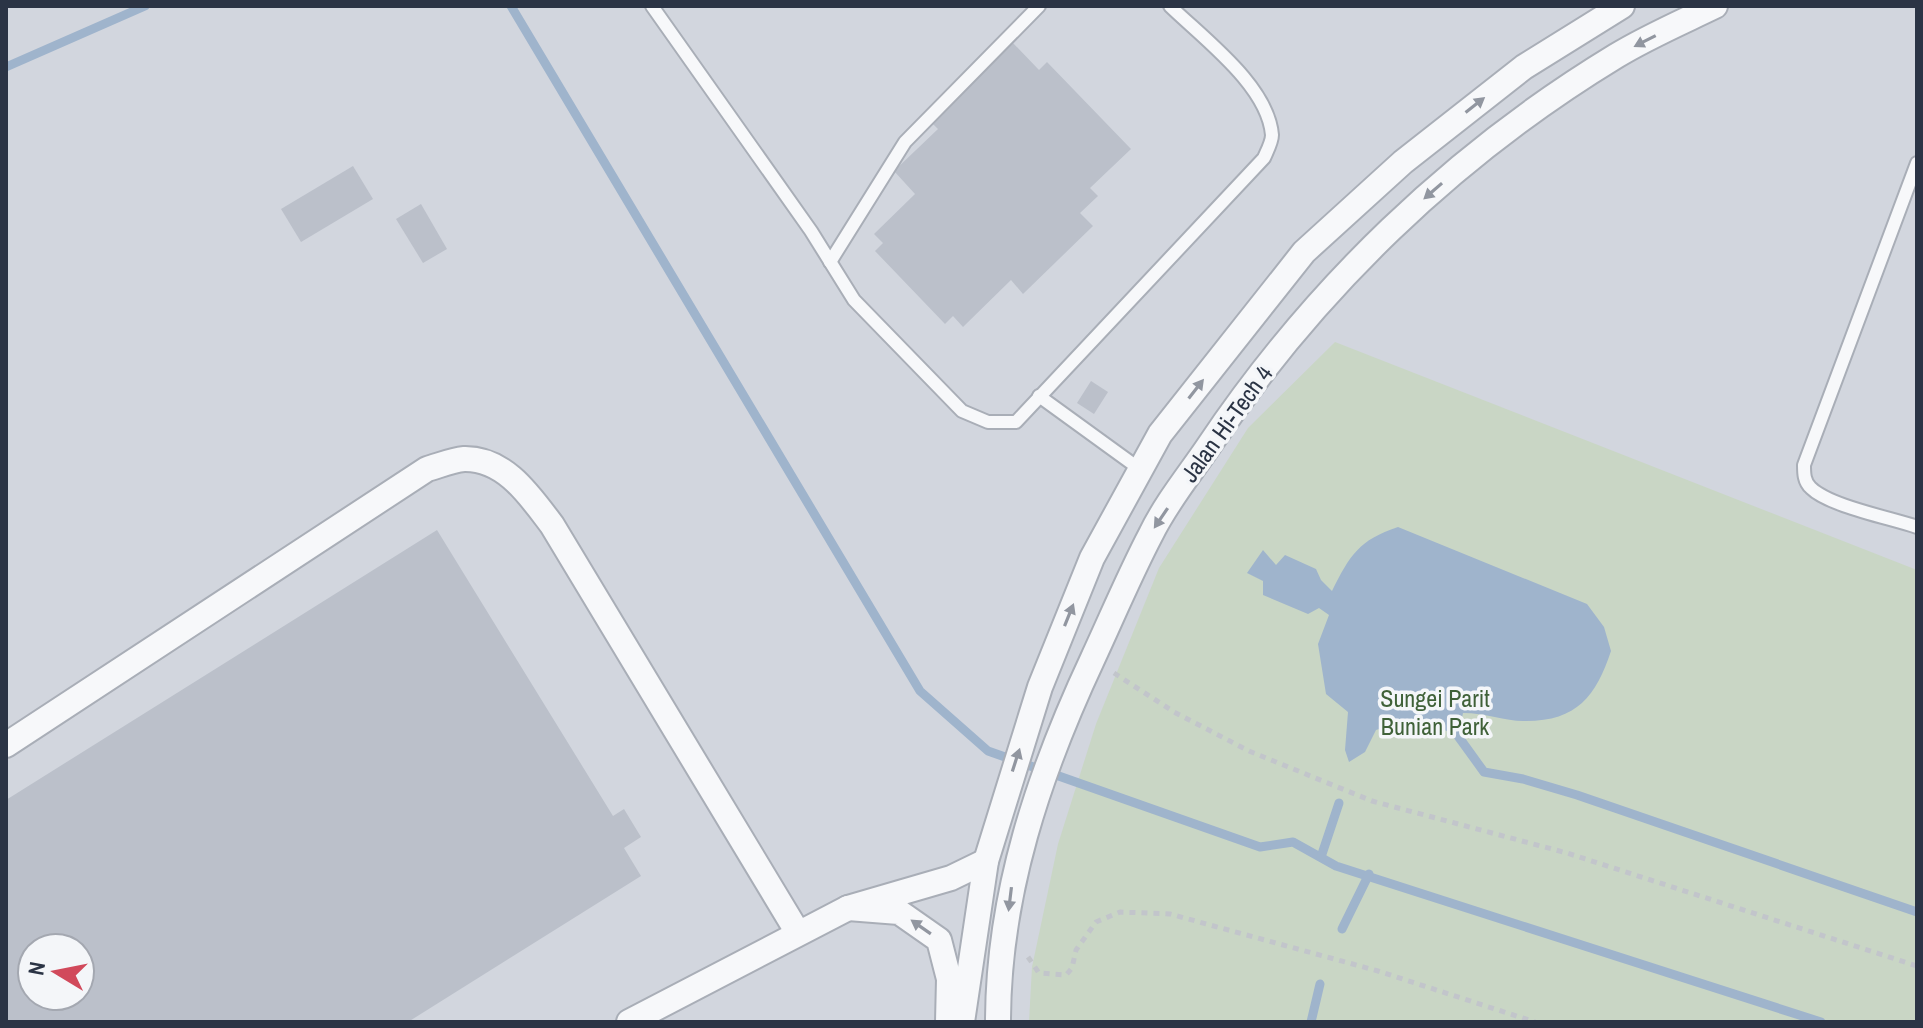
<svg xmlns="http://www.w3.org/2000/svg" width="1923" height="1028" font-family="'Archivo Narrow',sans-serif">
<style>
.built{fill:#d2d6de;fill-rule:evenodd}
.green{fill:#c9d6c5}
.water{fill:#9fb4cc}
.lines{fill:none;stroke-linecap:round;stroke-linejoin:round}
.stream{stroke:#9fb4cc;stroke-width:9}
.building{fill:#bbc0ca;fill-rule:evenodd}
.lane-casing{stroke:#a9aeb7;stroke-width:16}
.street-casing{stroke:#a9aeb7;stroke-width:28}
.path{stroke:#c2c5cb;stroke-width:5;stroke-dasharray:6 6;stroke-linecap:butt}
.lane{stroke:#f7f8fa;stroke-width:12}
.street{stroke:#f7f8fa;stroke-width:24}
.oneway{fill:#9196a0}
.labels{text-anchor:middle;stroke-width:7;stroke-linejoin:round;paint-order:stroke}
.street-label{font-size:24px;fill:#2b3445;stroke:#f4f6f9}
.park-label{font-size:24px;fill:#3f6138;stroke:#f4f6f9}
</style>
<rect width="100%" height="100%" fill="#e4e7ec"/>
<path class="built" d="M6,6H1917V1022H6ZM32,948H80V996H32Z"/>
<path class="green" d="M1335,342L1917,570V1022H1029L1032,967L1058,844L1096,724L1159,568L1248,428Z"/>
<path class="water" d="M1398,527L1587,604L1604,627L1611,651C1596,696 1577,721 1526,721C1508,722 1486,713 1463,713L1458,736C1425,720 1411,719 1376,730L1365,752L1349,762L1345,750L1348,712L1326,694L1318,644L1329,615L1319,608L1308,614L1263,595V581L1247,573L1263,550L1276,565L1285,555L1316,569L1321,580L1332,591C1350,555 1359,540 1398,527Z"/>
<g class="lines">
<g class="stream">
<path d="M511,6L920,691L988,751L1260,847L1293,842L1336,866L1821,1022"/>
<path d="M6,67L145,6"/>
<path d="M1458,736L1484,772L1523,779L1577,795L1917,912"/>
<path d="M1321,857L1339,803"/>
<path d="M1342,929L1369,874"/>
<path d="M1311,1022L1320,984"/>
</g>
</g>
<g class="building">
<path d="M1013,43L1039,70L1047,62L1131,149L1090,188L1098,196L1080,213L1093,226L1023,294L1011,280L963,327L953,316L945,324L875,251L883,243L874,234L915,194L894,171L938,129L931,122Z"/>
<path d="M353,166L373,199L301,242L281,209Z"/>
<path d="M421,204L447,249L423,263L396,219Z"/>
<path d="M1091,381L1108,392L1094,414L1077,403Z"/>
<path d="M437,530L613,816L624,809L641,837L624,848L641,876L408,1022H6V800ZM32,948H80V996H32Z"/>
</g>
<g class="lines">
<g class="lane-casing">
<g id="lane">
<path d="M652,6L811,231L854,300L962,411L988,422H1016L1264,158C1267,151 1272,142 1272,135C1268,86 1204,39 1170,6"/>
<path d="M1917,163L1804,465C1804,473 1804,482 1811,488C1829,506 1891,518 1917,527"/>
<path d="M830,262L905,142L1039,6"/>
<path d="M1039,396L1141,470"/>
</g>
</g>
<g class="street-casing">
<g id="street">
<path d="M6,745L427,469C438,466 452,460 464,459C505,458 530,496 552,525L798,933"/>
<path d="M629,1022L848,908"/>
<path d="M948,1022L949,979L939,940L899,912L848,908L951,878L986,861"/>
<path d="M962,1022L986,861L1040,687L1092,558L1160,434L1304,252L1403,162L1524,67L1622,6"/>
<path d="M998,1022C998,894 1039,773 1093,658C1112,617 1130,574 1151,534C1166,503 1189,475 1208,447C1314,289 1453,155 1616,56C1647,37 1682,22 1715,6"/>
</g>
</g>
<g class="path">
<path d="M1114,673L1174,712L1249,751L1372,801L1567,853L1917,966"/>
<path d="M1028,957L1039,973L1066,975L1072,968L1076,950L1096,922L1120,912L1170,914L1378,971L1535,1022"/>
</g>
<use href="#lane" class="lane"/>
<use href="#street" class="street"/>
</g>
<defs><path id="oneway-solid" d="M-6-.8H1V-3.2L6.5 0L1 3.2V.8H-6Z" transform="scale(2)"/></defs>
<g class="oneway">
<use href="#oneway-solid" transform="translate(1645 41) rotate(153)"/>
<use href="#oneway-solid" transform="translate(1475 105) rotate(-38)"/>
<use href="#oneway-solid" transform="translate(1433 191) rotate(139)"/>
<use href="#oneway-solid" transform="translate(1196 389) rotate(-52)"/>
<use href="#oneway-solid" transform="translate(1161 518) rotate(124)"/>
<use href="#oneway-solid" transform="translate(1069 615) rotate(-68)"/>
<use href="#oneway-solid" transform="translate(1016 760) rotate(-72)"/>
<use href="#oneway-solid" transform="translate(1010 899) rotate(97)"/>
<use href="#oneway-solid" transform="translate(921 927) rotate(-145)"/>
</g>
<g class="labels">
<g class="street-label">
<text transform="translate(1227 424) rotate(-54)" y="8">Jalan Hi-Tech 4</text>
</g>
<g class="park-label">
<text x="1435" y="707">Sungei Parit<tspan x="1435" dy="28">Bunian Park</tspan></text>
</g>
</g>
<rect width="1923" height="1028" fill="none" stroke="#2b3445" stroke-width="16"/>
<g transform="translate(56 972) rotate(280)"><circle r="38" fill="#f4f6f9" stroke="#a4a8b1" stroke-width="2"/>
<path d="M0-6L14 30L0 20L-14 30Z" fill="#d1495b"/>
<text y="-12" font-size="22" font-weight="bold" text-anchor="middle" fill="#2b3445">N</text>
</g>
</svg>
